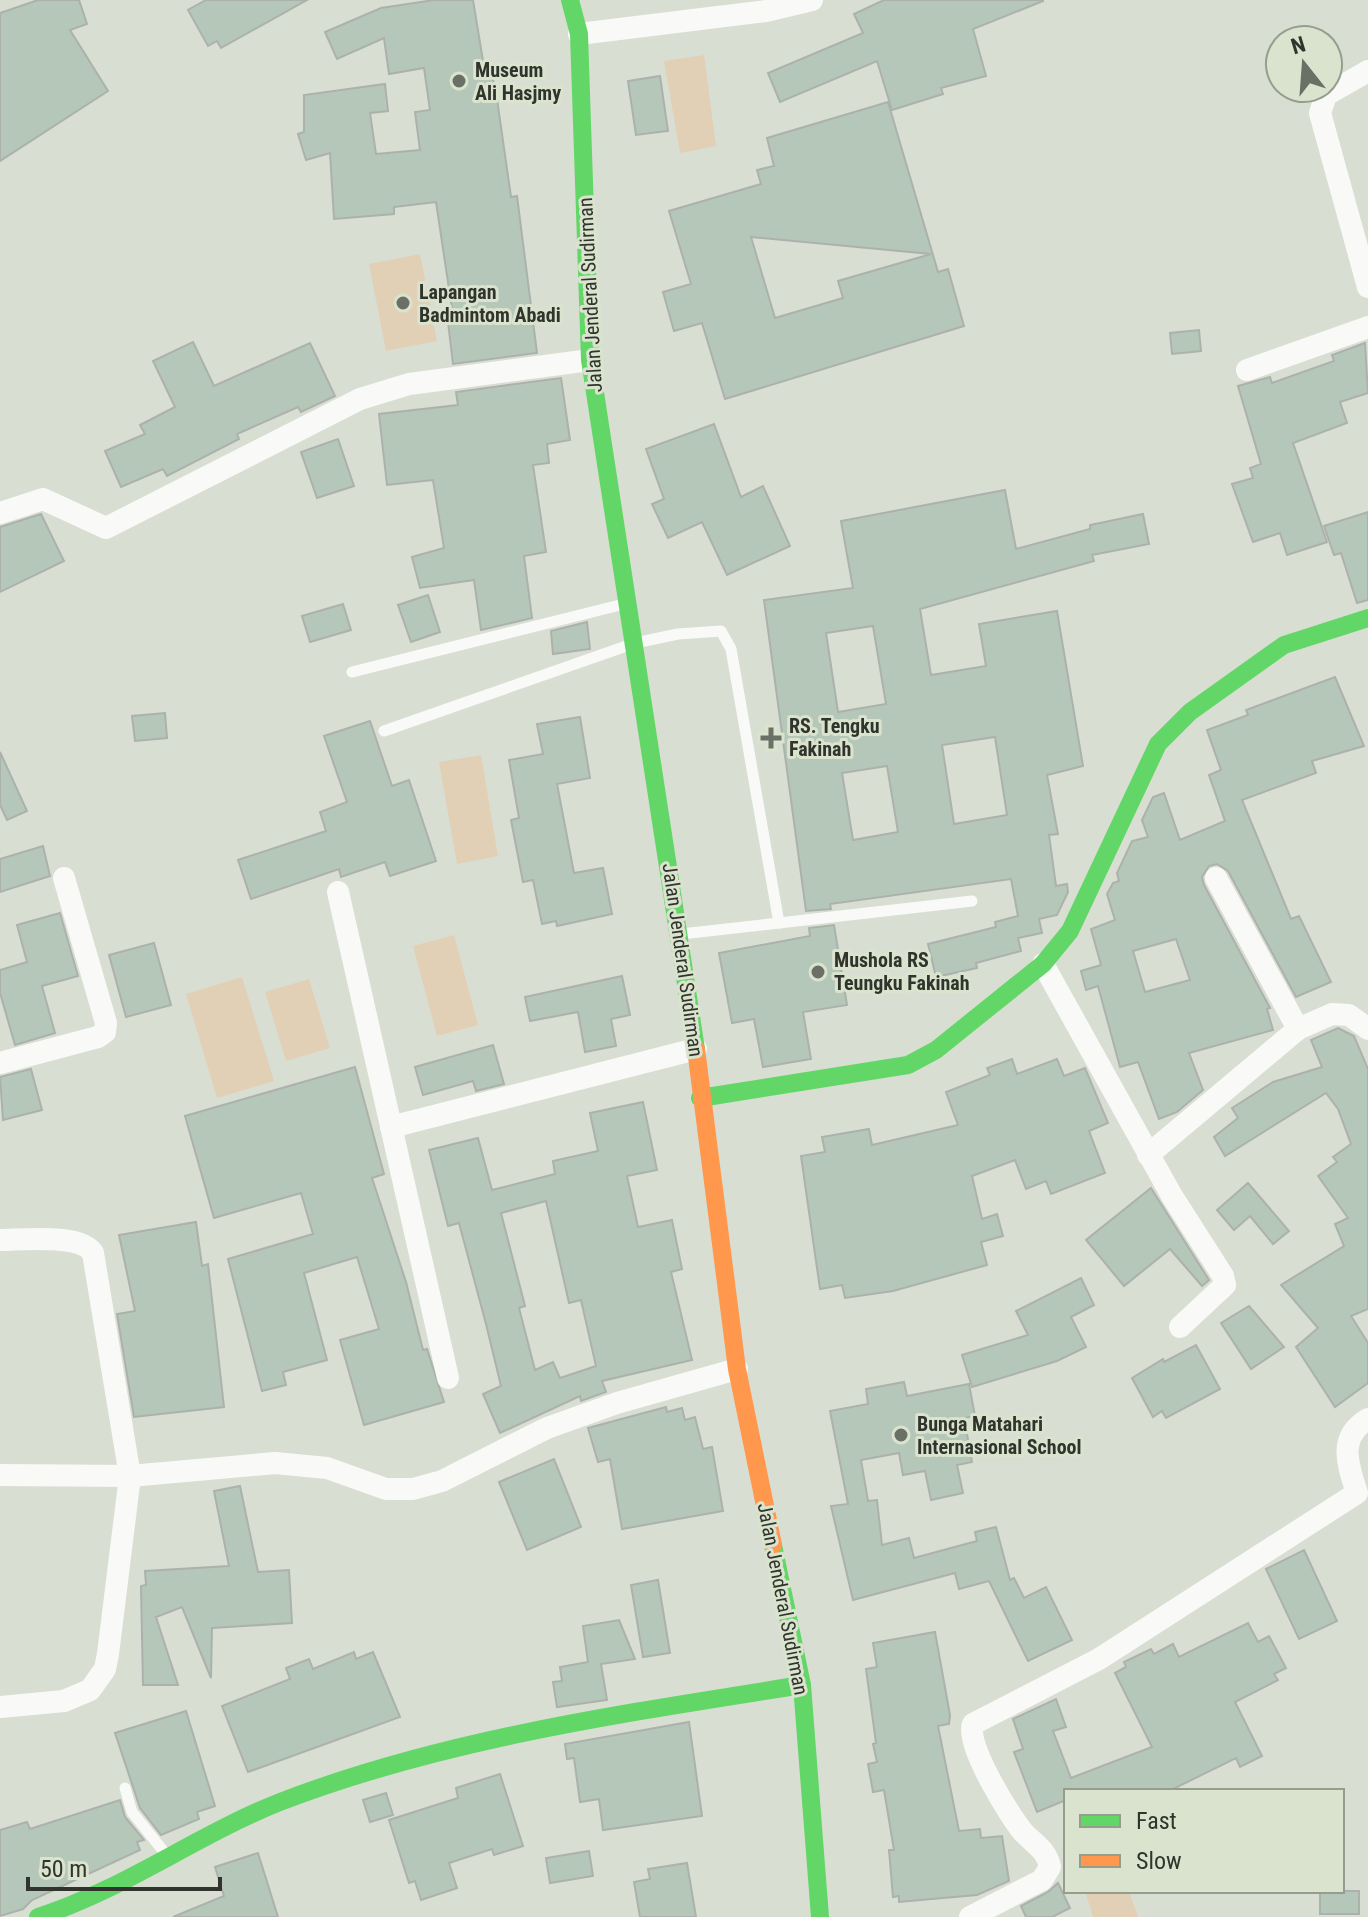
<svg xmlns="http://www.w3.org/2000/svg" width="1368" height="1917" font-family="'Roboto Condensed',sans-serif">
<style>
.garden{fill:#e1d0b6}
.building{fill:#b5c7b9;stroke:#acb2ab;stroke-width:2;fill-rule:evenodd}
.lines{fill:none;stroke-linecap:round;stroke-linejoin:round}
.lane{stroke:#f9faf8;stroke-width:11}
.street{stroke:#f9faf8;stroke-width:22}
.fast{stroke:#63d668;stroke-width:18}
.slow{stroke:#ff974d;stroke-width:18}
.poi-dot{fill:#6b7066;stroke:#dae3ce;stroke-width:3}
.labels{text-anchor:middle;stroke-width:6;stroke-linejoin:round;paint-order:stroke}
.poi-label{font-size:20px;font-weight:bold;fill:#30342c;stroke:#dae3ce;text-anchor:start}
.street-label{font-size:20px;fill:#30342c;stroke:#dae3ce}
</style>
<rect width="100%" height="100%" fill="#d9ded3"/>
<g class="garden">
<path d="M704,55L716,146L680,153L664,61Z"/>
<path d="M420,254L437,341L386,351L369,264Z"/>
<path d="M481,755L498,856L457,864L439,762Z"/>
<path d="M454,935L478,1025L437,1036L413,946Z"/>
<path d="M242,977L274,1081L217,1098L186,994Z"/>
<path d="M309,979L330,1048L286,1061L265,992Z"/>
<path d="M1085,1891H1129L1138,1917H1093Z"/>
</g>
<g class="building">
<path d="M38,0H79L87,24L70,30L108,91L0,161V13Z"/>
<path d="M206,0H307L221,48L217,41L208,46L188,10Z"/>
<path d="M434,0H473L483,61L489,60L497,99L511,197L517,196L537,353L453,364L448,322H454L436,202L394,207V214L334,219L330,153L306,160L298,134L304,132V95L385,84L388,111L370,113L376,154L420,150L415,112L430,110L424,68L389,74L384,38L337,59L325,32L381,8Z"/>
<path d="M884,0H1043V1L973,29L986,76L941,88L943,94L892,110L877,61L780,102L768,73L863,33L854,14Z"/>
<path d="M660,76L668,131L636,135L628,81Z"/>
<path d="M888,102L938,272L948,269L964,326L725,399L702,323L674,331L663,292L691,284L669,211L761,184L757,170L774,166L767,138ZM751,237L931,254L838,281L843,298L775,318Z"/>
<path d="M1199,330L1201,351L1172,354L1170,333Z"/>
<path d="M193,342L214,386L310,343L335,396L301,412L298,407L237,434L239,439L167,476L163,469L121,487L105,451L145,434L140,425L175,407L153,361Z"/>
<path d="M1365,343L1368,393L1340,402L1347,423L1293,443L1327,542L1287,555L1280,533L1253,542L1232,484L1253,478L1250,468L1261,464L1238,386L1270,377L1272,383L1334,361L1332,355Z"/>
<path d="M561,378L570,440L547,444L549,463L533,465L546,552L524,556L532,618L481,630L474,580L420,588L412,557L444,548L433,480L387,485L379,414L458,405L456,392Z"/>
<path d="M714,424L741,497L763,486L790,546L727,575L702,522L668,538L652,504L664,499L646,449Z"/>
<path d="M338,439L354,486L317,498L301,452Z"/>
<path d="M1005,490L1016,549L1090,529V525L1143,514L1149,544L1092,555L1094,561L920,609L931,675L986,666L979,624L1057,611L1083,766L1047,775L1058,834L1049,835L1056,886L1067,884L1068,892L1057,915L1039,919L1042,933L1018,938L1021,951L976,963L977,968L936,977L928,944L996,927L995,922L1018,916L1011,879L830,904L831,909L806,911L764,600L853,588L841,521ZM873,626L886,704L838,712L826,633ZM995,737L1007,815L954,824L942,745ZM887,766L898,832L853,840L842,773Z"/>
<path d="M1368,512V600L1357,603L1341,553L1334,555L1324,526Z"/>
<path d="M41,514L64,561L0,592V527Z"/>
<path d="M428,595L440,632L411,642L398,605Z"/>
<path d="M343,604L351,630L310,642L302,616Z"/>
<path d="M587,622L590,649L553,654L551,631Z"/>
<path d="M1335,677L1364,746L1312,761L1316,773L1242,800L1291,919L1299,916L1331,982L1296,997L1228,871L1217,864L1209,866L1202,877L1204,885L1270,1008L1267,1009L1273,1030L1189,1053L1203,1090L1177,1112L1159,1119L1138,1062L1120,1067L1098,986L1086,990L1081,971L1101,965L1091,929L1115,920L1107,894L1113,883L1119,881L1117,873L1132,841L1148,837L1142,820L1153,797L1164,793L1180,840L1225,821L1209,775L1221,770L1207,730L1248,715L1246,710ZM1176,939L1190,980L1145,992L1133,951Z"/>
<path d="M165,713L167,738L135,741L132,716Z"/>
<path d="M580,717L590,778L557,784L574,873L603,868L612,914L557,926L556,921L542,924L533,880L523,882L511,820L519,818L509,760L543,754L537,724Z"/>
<path d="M370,721L392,786L409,780L436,861L390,876L385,862L341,877L339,869L251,899L238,860L326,831L320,812L347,802L324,736Z"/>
<path d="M0,752L27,811L7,820L0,805Z"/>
<path d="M43,846L50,876L0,892V859Z"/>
<path d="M60,913L78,976L42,986L55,1033L15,1045L0,993V970L27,962L17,925Z"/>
<path d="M834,925L847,1005L803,1012L811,1059L763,1067L754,1019L732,1023L719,953L810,936L809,928Z"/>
<path d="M154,943L171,1005L126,1017L109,955Z"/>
<path d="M622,976L630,1015L611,1019L616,1046L585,1052L578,1012L530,1021L525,997Z"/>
<path d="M1338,1028L1354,1036L1368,1069V1309L1351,1316L1368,1343V1383L1335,1407L1296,1347L1318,1328L1281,1285L1344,1246L1335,1224L1348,1218L1318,1176L1337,1162L1333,1157L1351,1144L1338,1109L1326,1093L1225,1156L1214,1137L1238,1118L1232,1108L1273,1082L1322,1067L1311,1040Z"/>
<path d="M493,1045L504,1084L476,1091L473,1081L423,1095L415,1067Z"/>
<path d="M1012,1059L1017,1074L1057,1059L1064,1076L1085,1068L1108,1123L1089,1131L1105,1173L1051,1194L1046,1181L1026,1189L1015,1160L972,1176L982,1219L997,1214L1003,1236L981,1242L987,1265L893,1291L845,1298L842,1285L820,1289L801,1156L825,1152L822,1137L869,1129L872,1145L958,1125L946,1092L990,1075L987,1068Z"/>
<path d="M355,1067L384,1174L372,1178L406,1282L423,1350L427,1349L444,1402L364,1425L340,1340L379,1329L357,1257L304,1273L327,1360L283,1372L286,1385L262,1391L228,1259L313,1234L301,1193L214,1218L185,1116Z"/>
<path d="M31,1069L42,1110L3,1120L0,1077Z"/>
<path d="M643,1102L657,1170L627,1176L638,1227L672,1220L682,1269L671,1272L692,1360L602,1381L606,1392L581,1401L580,1396L500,1433L483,1394L501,1386L486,1324L459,1223L448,1226L429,1150L478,1138L492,1190L555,1174L553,1161L598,1151L590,1113ZM546,1201L569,1303L581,1300L596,1366L560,1378L553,1362L535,1370L519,1308L525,1306L501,1213Z"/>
<path d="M1248,1183L1289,1231L1273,1244L1250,1216L1234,1230L1217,1210Z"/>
<path d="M1151,1188L1209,1280L1202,1286L1170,1249L1124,1286L1086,1240Z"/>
<path d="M196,1222L202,1266L208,1264L224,1407L134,1417L117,1314L135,1311L119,1235Z"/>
<path d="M1081,1278L1094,1305L1071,1317L1086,1347L1057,1361L972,1387L962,1355L1028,1335L1016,1311Z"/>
<path d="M1249,1306L1284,1347L1251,1369L1221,1323Z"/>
<path d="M1196,1345L1220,1389L1166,1418L1162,1411L1153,1417L1132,1378L1163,1359L1164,1362Z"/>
<path d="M904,1382L907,1396L969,1384L975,1416L964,1418L972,1462L957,1465L963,1493L931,1500L925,1471L903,1475L899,1453L861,1460L868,1501L877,1500L882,1545L909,1538L914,1558L977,1541L975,1532L996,1527L1010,1580L1014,1578L1024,1598L1046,1587L1072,1640L1028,1661L989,1581L959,1589L955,1573L853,1600L831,1506L848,1504L830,1411L868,1404L866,1389Z"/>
<path d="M666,1407L667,1412L682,1408L685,1420L695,1417L703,1449L712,1447L723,1511L622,1529L610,1459L598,1462L588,1428Z"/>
<path d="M554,1459L581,1527L527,1550L499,1482Z"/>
<path d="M240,1486L258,1572L289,1570L292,1623L212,1628L211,1678L182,1607L156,1617L178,1685H143L141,1586L146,1585L145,1571L229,1566L214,1491Z"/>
<path d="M1304,1550L1337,1621L1299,1639L1266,1569Z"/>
<path d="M658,1580L670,1653L643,1657L631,1585Z"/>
<path d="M619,1620L635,1659L601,1664L607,1700L557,1707L553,1682L562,1681L560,1667L588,1662L583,1626Z"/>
<path d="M1248,1623L1258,1642L1269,1636L1286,1668L1274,1674L1278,1680L1235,1702L1262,1756L1240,1767L1236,1758L1169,1791H1066V1800L1037,1812L1014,1752L1023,1749L1013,1719L1056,1699L1066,1727L1053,1731L1071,1778L1152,1747L1115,1673L1126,1667L1124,1662L1151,1649L1154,1654L1173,1644L1179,1657Z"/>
<path d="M935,1632L950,1715L949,1724L938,1726L959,1831L980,1829L981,1838L1002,1836L1009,1881L977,1895L899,1902V1896L893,1897L889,1850H894L884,1790L873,1792L868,1764L877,1762L873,1744L876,1743L866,1669L877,1667L873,1643Z"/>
<path d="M354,1652L356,1659L373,1652L400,1717L248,1772L222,1706L290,1679L286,1668L309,1659L313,1669Z"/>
<path d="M186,1711L215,1806L197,1812L199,1819L161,1835L140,1808L115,1733Z"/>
<path d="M689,1722L702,1816L603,1830L599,1799L580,1802L574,1758L567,1759L565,1744Z"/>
<path d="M500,1774L523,1846L494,1855L492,1849L449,1863L457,1888L421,1900L415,1881L409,1883L389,1820L458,1798L456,1788Z"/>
<path d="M386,1793L393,1815L370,1822L363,1800Z"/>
<path d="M120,1800L125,1817L144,1840L137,1842L140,1850L32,1900L23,1909L0,1916V1830L27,1822L30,1829Z"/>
<path d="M589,1851L593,1876L550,1883L546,1858Z"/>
<path d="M258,1853L278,1917H173L224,1896L215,1867Z"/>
<path d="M687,1863L696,1917H640L634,1882L650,1879L648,1869Z"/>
<path d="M1058,1883L1070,1908L1052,1917H1026L1021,1906L1048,1892Z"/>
<rect x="1320" y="1891" width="39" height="23"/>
</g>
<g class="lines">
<g class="lane">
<path d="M352,672L628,603"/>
<path d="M384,731L635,643L678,634L721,631L731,649L779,923L681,934"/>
<path d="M779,923L972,901"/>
<path d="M125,1788L132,1812L165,1853"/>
</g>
<g class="street">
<path d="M579,34L766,11L812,0"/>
<path d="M1368,71L1326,95L1320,113L1368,287"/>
<path d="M1247,370L1368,327"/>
<path d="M0,513L43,499L106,528L360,399L409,384L590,360"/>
<path d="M1216,878L1298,1029"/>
<path d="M338,892L448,1378"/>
<path d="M1043,964L1172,1196L1223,1276L1225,1285L1180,1327"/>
<path d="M0,1063L98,1037L105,1032L106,1023L64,878"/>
<path d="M391,1127L696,1049"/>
<path d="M1148,1155L1298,1029L1332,1014L1349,1015L1368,1029"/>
<path d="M0,1240C22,1240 81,1233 93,1253L130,1476L108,1654L105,1669L90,1690L64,1701L0,1707"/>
<path d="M0,1475L130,1476L275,1463L327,1468L386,1489H413L442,1481L547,1428L617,1403L737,1369"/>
<path d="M970,1917L1042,1880L1050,1867C1047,1850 1034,1844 1023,1832C1009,1815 964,1742 973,1724L1099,1659L1357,1493C1348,1465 1337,1437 1368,1419"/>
</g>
<g class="fast">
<path d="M570,0L579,34L590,360L696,1049"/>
<path d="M700,1098L908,1065L936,1050L1043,964L1070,931L1158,744L1190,712L1284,645L1368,618"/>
<path d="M773,1545L802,1685L820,1917"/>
<path d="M38,1917C123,1890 197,1835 280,1802C446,1738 627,1713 802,1685"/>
</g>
<path class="slow" d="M696,1049L737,1369L773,1545"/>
</g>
<g class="poi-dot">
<circle cx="459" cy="81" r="8"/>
<circle cx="403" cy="303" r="8"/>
<path d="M767 726h8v8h8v8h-8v8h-8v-8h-8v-8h8z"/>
<circle cx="818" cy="972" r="8"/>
<circle cx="901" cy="1435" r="8"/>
</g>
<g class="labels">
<g class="poi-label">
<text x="475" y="77">Museum<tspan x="475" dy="23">Ali Hasjmy</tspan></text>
<text x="419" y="299">Lapangan<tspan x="419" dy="23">Badmintom Abadi</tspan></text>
<text x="789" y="733">RS. Tengku<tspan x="789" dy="23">Fakinah</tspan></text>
<text x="834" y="967">Mushola RS<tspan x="834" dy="23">Teungku Fakinah</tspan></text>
<text x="917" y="1431">Bunga Matahari<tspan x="917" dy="23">Internasional School</tspan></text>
</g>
<g class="street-label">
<text transform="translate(590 295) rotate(-93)" y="7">Jalan Jenderal Sudirman</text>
<text transform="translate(683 960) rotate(82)" y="7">Jalan Jenderal Sudirman</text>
<text transform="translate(783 1599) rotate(79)" y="7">Jalan Jenderal Sudirman</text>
</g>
</g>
<rect x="1064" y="1789" width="280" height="104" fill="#dae3ce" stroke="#969d8d" stroke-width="2"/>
<rect x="1080" y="1815" width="40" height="12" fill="#63d668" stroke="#969d8d" stroke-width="2"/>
<text x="1136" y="1829" font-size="24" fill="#30342c">Fast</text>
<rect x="1080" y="1855" width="40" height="12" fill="#ff974d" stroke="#969d8d" stroke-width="2"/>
<text x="1136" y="1869" font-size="24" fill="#30342c">Slow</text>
<g transform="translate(1304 64) rotate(343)"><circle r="38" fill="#dae3ce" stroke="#969d8d" stroke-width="2"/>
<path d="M0-6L14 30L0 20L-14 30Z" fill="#6b7066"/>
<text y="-12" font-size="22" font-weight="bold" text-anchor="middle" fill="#30342c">N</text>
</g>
<path d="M28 1877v12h192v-12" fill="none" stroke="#30342c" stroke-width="4"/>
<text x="40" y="1877" font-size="24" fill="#30342c" stroke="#dae3ce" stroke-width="6" paint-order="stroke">50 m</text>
</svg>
